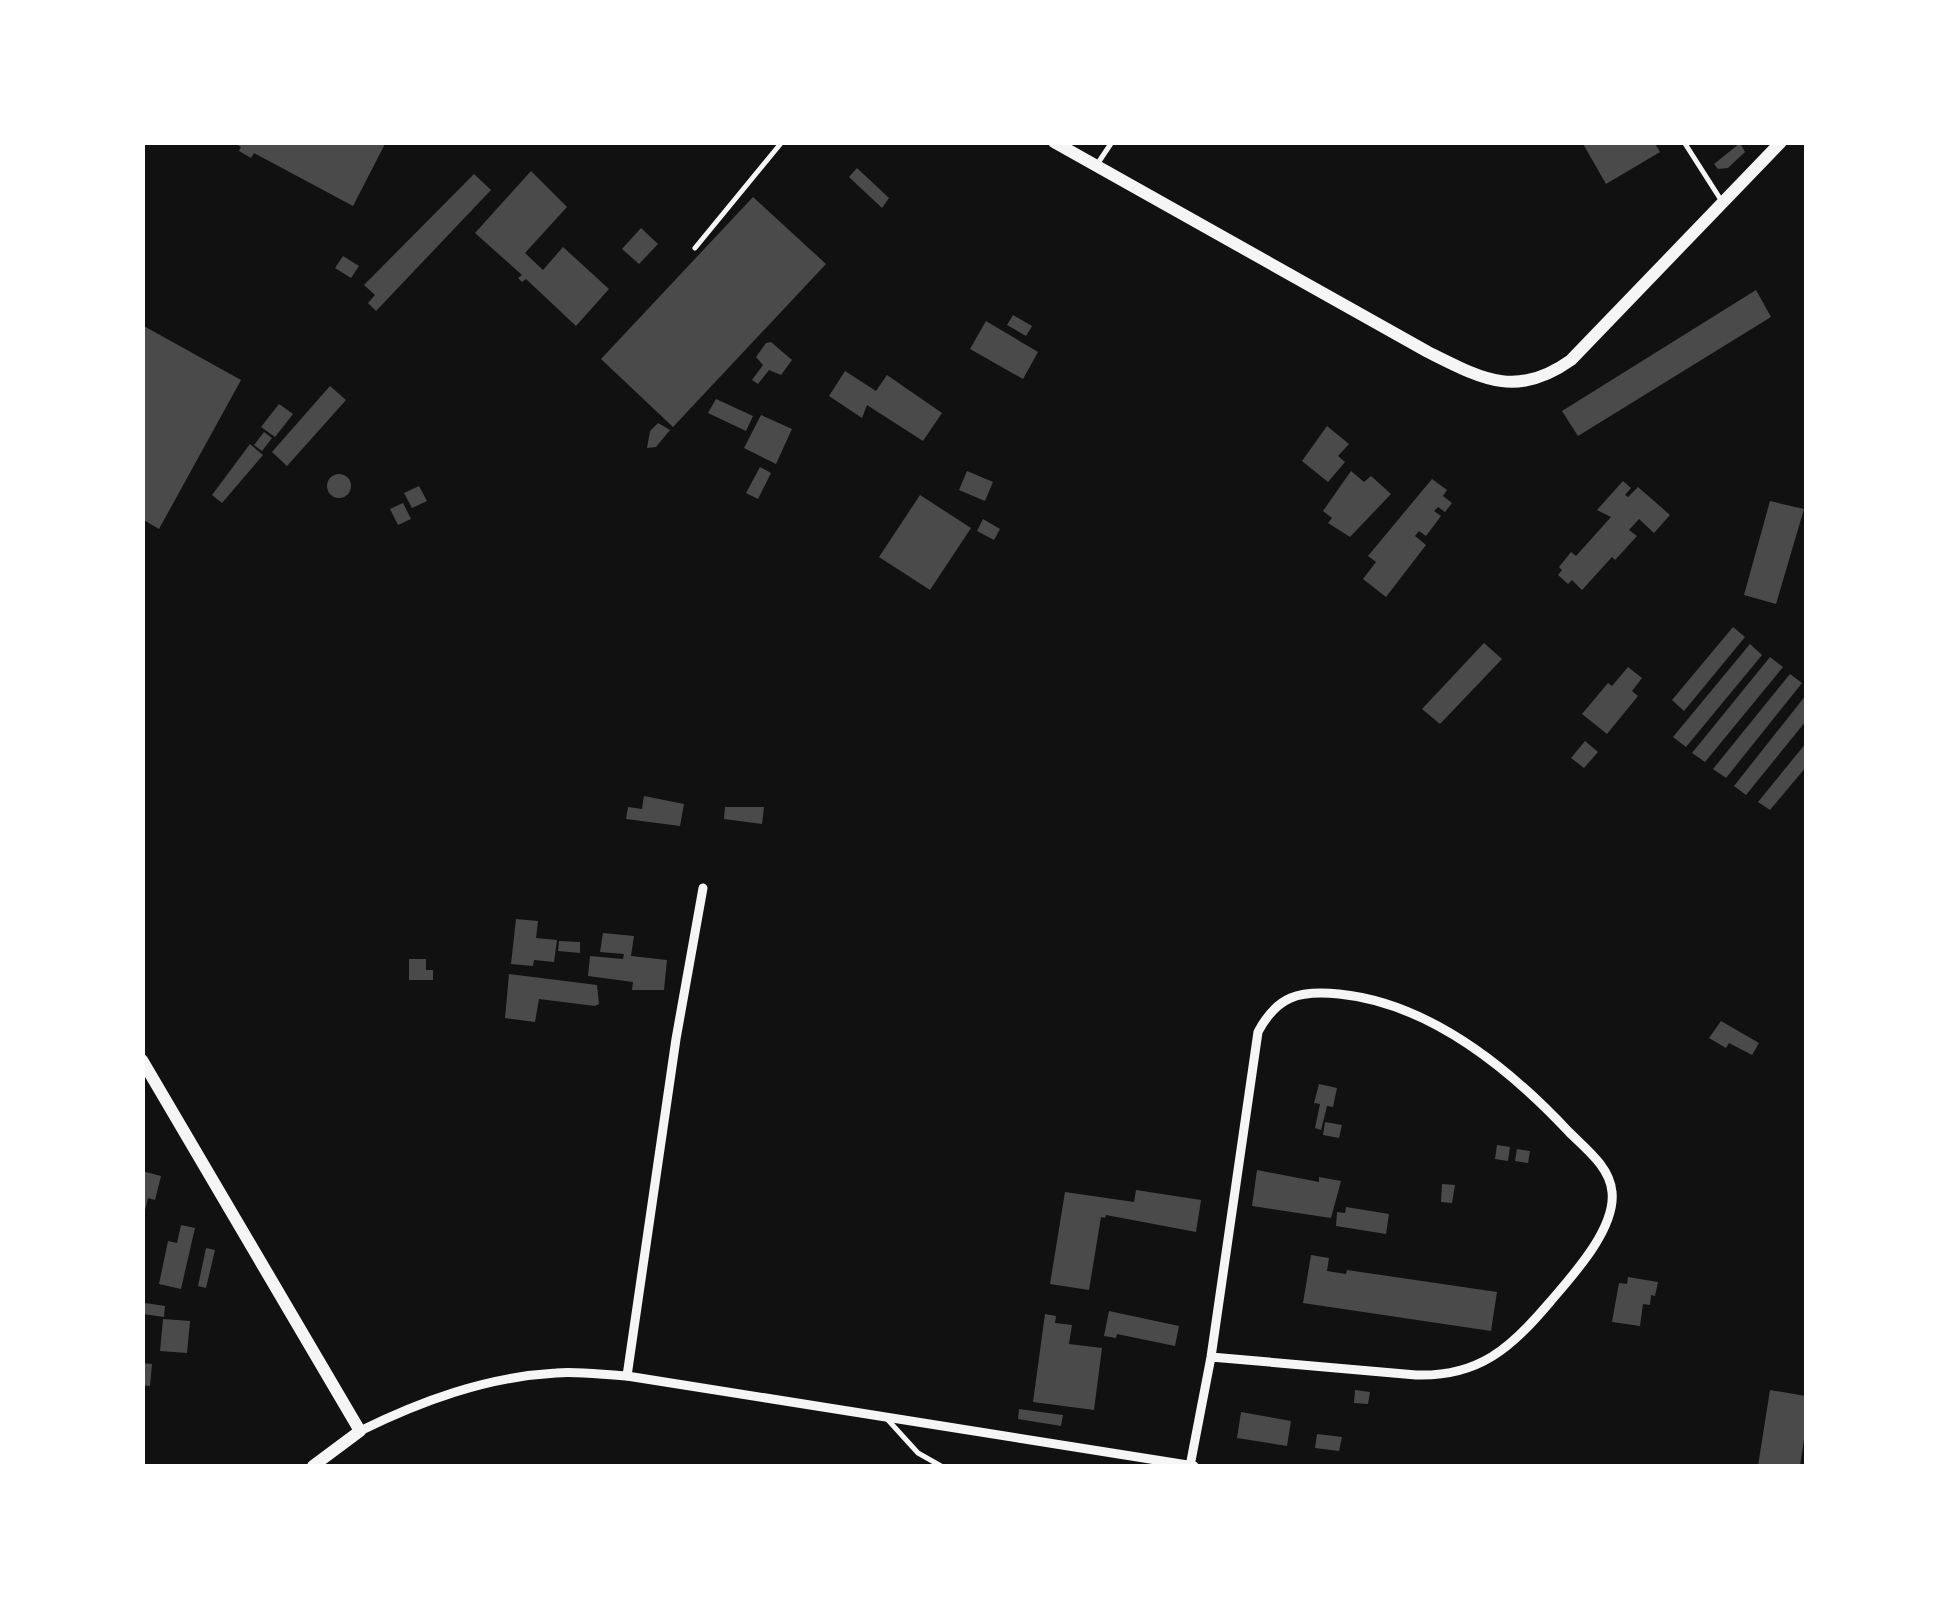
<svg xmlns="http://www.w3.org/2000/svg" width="1949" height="1609" font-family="Jost,sans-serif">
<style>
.building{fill:#4a4a4a}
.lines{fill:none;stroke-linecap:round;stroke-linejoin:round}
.service{stroke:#f5f5f5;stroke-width:5}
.minor{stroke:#f5f5f5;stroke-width:9}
.secondary{stroke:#f5f5f5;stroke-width:12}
</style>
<rect width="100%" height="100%" fill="#111"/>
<g class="building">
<path d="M233,142H386L353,206L254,153L251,158L239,151L241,147Z"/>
<path d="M1582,142H1654L1660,152L1606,184Z"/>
<path d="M1740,143L1745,152L1728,168L1718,169L1714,164Z"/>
<path d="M857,168L889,198L882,208L849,177Z"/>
<path d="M531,171L567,207L525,253L543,270L563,247L609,289L576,326L526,279L522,282L518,278L522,275L475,233Z"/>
<path d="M474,174L491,190L376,311L368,303L375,295L364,285Z"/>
<path d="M753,197L826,264L673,427L601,359Z"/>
<path d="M641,228L658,244L639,264L622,249Z"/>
<path d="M343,256L359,266L351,278L335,268Z"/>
<path d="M1756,290L1771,317L1578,436L1562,411Z"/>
<path d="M1013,315L1032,326L1026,336L1007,325Z"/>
<path d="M986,321L1038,352L1023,379L970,349Z"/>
<path d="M142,325L241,380L159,529L142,519Z"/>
<path d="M771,342L792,360L781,375L769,370L758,384L752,380L763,365L756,357L766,343Z"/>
<path d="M845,371L876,391L887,375L942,413L923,441L867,405L862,418L829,396Z"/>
<path d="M330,386L346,400L287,466L272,452Z"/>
<path d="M716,399L753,416L746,431L708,413Z"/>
<path d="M279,404L293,414L275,437L261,427Z"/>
<path d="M761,415L792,429L776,464L744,448Z"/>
<path d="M658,423L670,430L656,447L647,448L650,431Z"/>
<path d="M1327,426L1349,444L1338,456L1345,462L1328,482L1302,461Z"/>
<path d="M264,432L272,438L262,451L254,445Z"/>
<path d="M250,444L263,455L222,503L212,495Z"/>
<path d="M760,467L771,473L758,499L746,493Z"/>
<path d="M967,471L993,482L985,501L959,490Z"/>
<path d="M1351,471L1364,482L1371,476L1391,494L1350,537L1328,523L1332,518L1323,511Z"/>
<circle cx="339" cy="486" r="12"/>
<path d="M1432,479L1447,490L1443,496L1452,503L1445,512L1438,507L1434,511L1441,516L1426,536L1419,531L1415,536L1426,545L1386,597L1363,579L1376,562L1368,556Z"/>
<path d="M1623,481L1631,488L1625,495L1628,497L1638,487L1670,515L1654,533L1639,519L1629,530L1637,536L1615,560L1612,557L1582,590L1572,580L1568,584L1558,575L1562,570L1559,567L1571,552L1576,556L1611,517L1597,510Z"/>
<path d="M419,486L427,501L412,508L404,493Z"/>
<path d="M920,495L971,528L930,590L879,557Z"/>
<path d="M1770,501L1804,509L1776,604L1744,595Z"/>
<path d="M403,503L411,519L398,525L390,509Z"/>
<path d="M983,519L1000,529L994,540L977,531Z"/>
<path d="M1733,627L1745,637L1684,711L1672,700Z"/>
<path d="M1484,643L1502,659L1440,724L1422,709Z"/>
<path d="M1750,644L1762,655L1686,747L1673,737Z"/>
<path d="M1770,657L1783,667L1705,762L1692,753Z"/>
<path d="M1628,667L1642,678L1632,691L1638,696L1607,734L1582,714L1608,683L1612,686Z"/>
<path d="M1790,674L1802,683L1726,778L1713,769Z"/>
<path d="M1806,695V721L1746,795L1734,786Z"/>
<path d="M1585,741L1598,752L1584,768L1571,758Z"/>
<path d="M1806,743V767L1770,810L1758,802Z"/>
<path d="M644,796L684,804L680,826L626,819L628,807L642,809Z"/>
<path d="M725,807H764L762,824L724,819Z"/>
<path d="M516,919L538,921L536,938L557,940L554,962L534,960L533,966L511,964Z"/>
<path d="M603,933L634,936L631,956L667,960L664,990H632L633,982L588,976L590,956L623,959L624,954L600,952Z"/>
<path d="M559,941L580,942V953L558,951Z"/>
<path d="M409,959H426V970H433V980H409Z"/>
<path d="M509,974L597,985L599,1004L595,1006L539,999L535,1022L505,1018Z"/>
<path d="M1721,1021L1759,1043L1752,1055L1729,1043L1726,1048L1709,1038Z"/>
<path d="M1319,1084L1337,1088L1333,1107L1327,1106L1321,1130L1315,1128L1320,1104L1314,1103Z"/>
<path d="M1325,1122L1342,1125L1339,1138L1323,1135Z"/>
<path d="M1497,1145L1510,1147L1508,1161L1495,1159Z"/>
<path d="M1517,1149L1530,1151L1528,1163L1515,1161Z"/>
<path d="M1257,1170L1319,1182V1177L1341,1181L1331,1218L1252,1206Z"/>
<path d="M142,1171L161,1176L155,1200L148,1198L144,1215Z"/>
<path d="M1442,1184L1455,1185L1452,1203L1441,1202Z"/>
<path d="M1136,1190L1201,1200L1196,1232L1106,1215L1105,1218L1101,1217L1089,1290L1050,1284L1065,1192L1134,1202Z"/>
<path d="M1346,1207L1389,1214L1386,1234L1336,1226L1337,1212L1345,1213Z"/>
<path d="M181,1225L195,1228L181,1289L159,1284L168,1241L177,1243Z"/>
<path d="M206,1248L215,1250L206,1288L198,1286Z"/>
<path d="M1311,1255L1329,1258L1327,1271L1346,1274L1347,1270L1497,1292L1491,1331L1303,1303Z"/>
<path d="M1628,1277L1658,1282L1655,1296L1651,1295L1650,1305L1643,1304L1640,1326L1612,1322L1619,1283L1627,1284Z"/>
<path d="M145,1303L165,1306L164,1317L143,1314Z"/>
<path d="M1109,1311L1179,1326L1175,1346L1117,1334L1116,1338L1104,1336Z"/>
<path d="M1045,1314L1056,1316L1055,1323L1072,1325L1069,1344L1102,1348L1094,1410L1033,1402Z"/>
<path d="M163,1319L190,1321L187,1353L160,1351Z"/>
<path d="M142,1363L152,1364L150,1386L142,1385Z"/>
<path d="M1355,1390L1370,1392L1368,1404L1354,1403Z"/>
<path d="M1770,1390L1806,1396V1426L1800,1466H1758Z"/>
<path d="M1019,1409L1063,1415L1061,1426L1018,1419Z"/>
<path d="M1241,1412L1291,1421L1287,1446L1237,1438Z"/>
<path d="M1317,1434L1342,1437L1339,1451L1315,1448Z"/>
</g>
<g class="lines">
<g class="service">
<path d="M1684,142L1721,200"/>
<path d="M1098,163L1112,142"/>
<path d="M695,248L782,142"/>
<path d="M888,1420L918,1453L941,1466"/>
</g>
<g class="minor">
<path d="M627,1376L676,1039L703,888"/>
<path d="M360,1431C421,1401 486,1377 556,1373C579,1371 603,1375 627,1376L1194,1466"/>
<path d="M1190,1466L1211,1357L1258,1032C1277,996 1299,990 1339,994C1430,1003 1509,1068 1569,1132C1586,1149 1610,1167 1612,1192C1616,1229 1572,1276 1550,1302C1511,1348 1479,1377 1416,1375L1211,1357"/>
</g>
<g class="secondary">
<path d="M1054,142L1428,352C1482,379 1517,399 1571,360L1781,142"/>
<path d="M142,1060L360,1431L313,1466"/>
</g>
</g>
<rect width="1949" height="1609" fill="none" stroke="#ffffff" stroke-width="290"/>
</svg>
